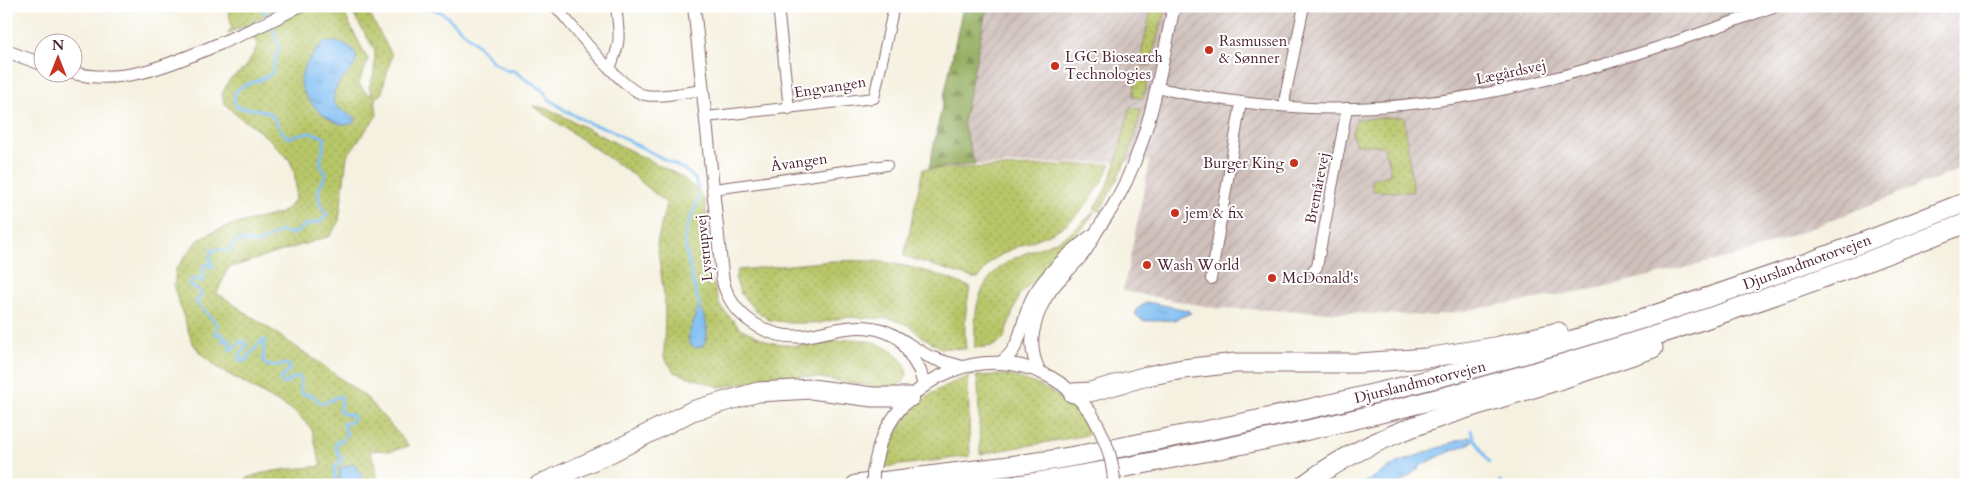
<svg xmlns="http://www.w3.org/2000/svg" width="1972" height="491" font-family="Cardo,serif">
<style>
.industrial{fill:url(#industrial-furrows)}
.grass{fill:url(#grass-dots);stroke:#80724a}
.forest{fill:url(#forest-firs);stroke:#6e6544}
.water{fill:url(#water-ripples);stroke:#646e8f}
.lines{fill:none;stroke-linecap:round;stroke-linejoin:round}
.stream{stroke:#7ebef3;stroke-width:3}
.minor-casing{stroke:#86686a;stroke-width:12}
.tertiary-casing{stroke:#86686a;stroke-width:14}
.motorway-casing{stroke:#86686a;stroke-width:21}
.minor{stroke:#fff;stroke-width:10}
.tertiary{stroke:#fff;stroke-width:12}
.motorway{stroke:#fff;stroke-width:19}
.tertiary-bridge-casing{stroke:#86686a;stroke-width:14;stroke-linecap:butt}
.tertiary-bridge{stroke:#fff;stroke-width:12}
.poi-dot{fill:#c8321e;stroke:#fff;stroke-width:2}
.labels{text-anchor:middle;stroke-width:4;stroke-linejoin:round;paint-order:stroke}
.poi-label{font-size:15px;fill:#4a1f2b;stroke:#fff;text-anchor:start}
.street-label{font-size:15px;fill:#4a1f2b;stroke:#fff}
</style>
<defs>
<pattern id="industrial-furrows" width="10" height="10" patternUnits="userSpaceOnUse" patternTransform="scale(1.25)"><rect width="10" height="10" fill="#cfc0bb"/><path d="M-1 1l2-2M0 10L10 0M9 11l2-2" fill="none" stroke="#b3a5a1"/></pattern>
<pattern id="grass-dots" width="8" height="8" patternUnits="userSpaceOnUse" patternTransform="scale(1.25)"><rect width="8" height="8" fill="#b7c668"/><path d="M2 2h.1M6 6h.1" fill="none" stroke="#97a056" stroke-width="1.8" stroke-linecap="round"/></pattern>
<pattern id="forest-firs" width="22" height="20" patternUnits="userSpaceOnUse" patternTransform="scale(1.25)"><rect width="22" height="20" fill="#91ab5c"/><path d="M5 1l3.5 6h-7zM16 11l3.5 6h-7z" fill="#788b4c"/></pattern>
<pattern id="water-ripples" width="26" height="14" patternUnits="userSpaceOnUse" patternTransform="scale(1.25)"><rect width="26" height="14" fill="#7ebef3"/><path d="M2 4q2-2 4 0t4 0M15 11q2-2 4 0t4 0" fill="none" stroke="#699ac5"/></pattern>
</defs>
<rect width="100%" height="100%" fill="#fff"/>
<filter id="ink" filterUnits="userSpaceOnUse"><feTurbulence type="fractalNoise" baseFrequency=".02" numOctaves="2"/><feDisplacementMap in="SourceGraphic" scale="10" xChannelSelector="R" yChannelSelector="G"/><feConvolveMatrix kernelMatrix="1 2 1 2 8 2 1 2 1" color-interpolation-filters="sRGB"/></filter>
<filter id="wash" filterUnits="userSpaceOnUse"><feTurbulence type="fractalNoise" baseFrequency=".0096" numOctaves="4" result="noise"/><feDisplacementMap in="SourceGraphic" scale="20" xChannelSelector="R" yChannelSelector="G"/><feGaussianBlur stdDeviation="1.12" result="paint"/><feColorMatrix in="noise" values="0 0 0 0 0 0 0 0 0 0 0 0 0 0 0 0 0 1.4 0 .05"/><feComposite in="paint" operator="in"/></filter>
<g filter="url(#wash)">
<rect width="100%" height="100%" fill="#f5f1e0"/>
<path class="industrial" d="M987,6H1966V167L1748,253L1590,290L1432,316L1215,308L1123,291L1150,161L975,165L963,123Z"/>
<g class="grass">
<path d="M227,6H284L227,34L232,27Z"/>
<path d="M309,6H337L343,11L368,60L359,83L364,91L373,96L369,87L374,74L375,50L348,6H365L392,55L381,95L375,97L377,115L347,156L339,221L330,236L228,268L217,293L314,359L367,398L409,446L391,451L370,450L377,472V485H239C250,469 302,469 321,466L312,430L297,413L216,367L200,353L192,342L174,288L176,269L196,242L208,234L231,225L278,214L288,208L295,199L296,189L294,171L290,161L268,138L233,112L224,103L222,94L229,80L246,67L258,45L251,34Z"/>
<path d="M1152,6H1168L1159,30L1150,66L1139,64Z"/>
<path d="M1138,72L1149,74L1143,99L1132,96Z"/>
<path d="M533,106L549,109L682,177L698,191L705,201L707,217L704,267L714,285L720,306L740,328L769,342L794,346L854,339L875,342L893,352L905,364L907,374L904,381L897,386L885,388L806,376L775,378L720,387L674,372L664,357L665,303L657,244L666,203L632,174Z"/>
<path d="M1130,107L1141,110C1132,152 1120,176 1099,212L1094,208C1116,178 1121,142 1130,107Z"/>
<path d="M1404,117L1413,192L1373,191L1371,179L1390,175V164L1383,146L1355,144L1352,132L1357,119Z"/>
<path d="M1111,164C1098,190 1082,217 1055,231C1036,241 1014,246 996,258C989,262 984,271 979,278H973L904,256L923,169Z"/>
<path d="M1095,211L1071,245L1019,295L1003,340L993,346L975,348C974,310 975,280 1013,259C1030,250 1049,246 1066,236C1076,230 1086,219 1095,211Z"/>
<path d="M832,261C845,261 859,260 872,261C903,263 941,275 970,287C966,308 963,328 966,349L941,348L923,337L908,325L892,319L845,317L820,323H793L769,320L754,309L741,294L735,278L738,270Z"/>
<path d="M992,375C1000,375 1008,375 1015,377C1041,383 1084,405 1088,435L980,454L978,382L976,376Z"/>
<path d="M968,377L970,456L885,467C896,419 921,392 968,377Z"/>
</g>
<path class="forest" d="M963,6H987L963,123L975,165L929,168Z"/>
<g class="water">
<path d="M324,42C335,42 346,41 353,50C363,63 346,74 339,83C335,88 334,94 333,101L339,109L356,118L355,122C338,135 296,97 301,77C303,64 316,52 324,42Z"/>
<path d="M1147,302L1188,310L1191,313L1174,320L1143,321L1135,314L1137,309Z"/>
<path d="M700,307C707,322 710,331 703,346L695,348L689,343C686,332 695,324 696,311Z"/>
<path d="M1468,437L1474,438L1471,443L1442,455L1422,465L1399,485H1361L1397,463Z"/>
<path d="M355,464L358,472L363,474C356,486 355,485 341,485L339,470L341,467Z"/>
</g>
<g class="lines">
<g class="stream">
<path d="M262,6L267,16"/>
<path d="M426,6L444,14L478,45L493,62L508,71L513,70L543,91L549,99L566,111L591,124L609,129L631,142L685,170L695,179L698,189"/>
<path d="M273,27L279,47L272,73C259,84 247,80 235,92L234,99L237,107C246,110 262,108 269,113C278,119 277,131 289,138C302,132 311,131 325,138L320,164L326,174L318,190L320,205L327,215L320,222L305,225L297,232L292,234L282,231L258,243C240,243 244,233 228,250H212L210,257L213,268L206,264L203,267L204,281L191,279L189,284L198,290L202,296L196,302L217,324L215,334H223V342L226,339L230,340L229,347L230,350L242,341L246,343V347L238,357L240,360L245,361L262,340H265L263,359L266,365L272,366L288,364L290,368L280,380L284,384L295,377H300L301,379L300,387L302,394L314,396C324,411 329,398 340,396L342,399L339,410L342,413L354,416L351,422L343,424L347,433L342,441H338L335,446L342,460L334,468L336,485"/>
<path d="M699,197C695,211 686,223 685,238C685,256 695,289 700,307"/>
<path d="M1471,430L1474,438L1489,462"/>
<path d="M1500,481L1502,485"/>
</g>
</g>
</g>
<g filter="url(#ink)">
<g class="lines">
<g class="minor-casing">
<g id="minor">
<path d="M555,6C573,26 622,91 645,95C661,98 686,92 703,90"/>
<path d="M778,6L789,109"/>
<path d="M610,68C622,41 619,34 616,6"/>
<path d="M1157,88C1221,101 1289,111 1355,108C1502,103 1640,56 1776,6"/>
<path d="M1285,106V97L1304,6"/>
<path d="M706,117L874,98L894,6"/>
<path d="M714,189L887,165"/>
<path d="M1313,271L1317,267L1347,108"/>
<path d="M1211,279L1241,102"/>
</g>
</g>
<g class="tertiary-casing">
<g id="tertiary">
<path d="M694,6L721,265C722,272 722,281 725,288C736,319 771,340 804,336C826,333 850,324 872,328C894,331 911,348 930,357C940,361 952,364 962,367"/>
<path d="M6,51L42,64"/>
<path d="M70,72C122,87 171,64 219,44C246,32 273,21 299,6"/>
<path d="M903,343L920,371L924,386"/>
<path d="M1000,363C1025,347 1020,317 1035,293C1049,271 1070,252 1091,236"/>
<path d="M1040,372C1028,350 1031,330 1041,307C1050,285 1069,272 1083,254C1088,248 1091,241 1095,234C1102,222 1111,211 1117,199C1150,140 1160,72 1174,6"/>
<path d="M880,443C907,375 985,341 1052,378C1068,387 1080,399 1091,413"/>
</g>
</g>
<g class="motorway-casing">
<g id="motorway">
<path d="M1073,393L1090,392L1147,376L1183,369L1236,363H1359L1426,358L1495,347L1558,332"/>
<path d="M539,485L612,452L692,411L758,392L811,389L873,397H910"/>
<path d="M856,485C919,477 982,470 1045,461C1079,456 1113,449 1147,442C1427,391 1702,309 1966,202"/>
<path d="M1018,485C1079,476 1139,465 1199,453C1461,402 1718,323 1966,223"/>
<path d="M1304,485C1372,434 1451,413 1530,389C1571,377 1612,362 1653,348"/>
</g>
</g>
<use href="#minor" class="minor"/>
<use href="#tertiary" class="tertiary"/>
<use href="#motorway" class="motorway"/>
<g class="tertiary-bridge-casing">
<g id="tertiary-bridge">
<path d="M1091,413C1104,435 1114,459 1114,485"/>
<path d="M873,485V472L880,443"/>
</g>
</g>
<use href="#tertiary-bridge" class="tertiary-bridge"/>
</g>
</g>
<g class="poi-dot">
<circle cx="1209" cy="50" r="5"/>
<circle cx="1055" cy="66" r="5"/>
<circle cx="1294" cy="163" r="5"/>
<circle cx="1175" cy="213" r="5"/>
<circle cx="1147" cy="265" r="5"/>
<circle cx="1272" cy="278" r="5"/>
</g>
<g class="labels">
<g class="poi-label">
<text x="1219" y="46">Rasmussen<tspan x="1219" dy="17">&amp; Sønner</tspan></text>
<text x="1065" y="62">LGC Biosearch<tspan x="1065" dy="17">Technologies</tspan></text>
<text x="1284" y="168" text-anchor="end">Burger King</text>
<text x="1185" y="218">jem &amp; fix</text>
<text x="1157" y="270">Wash World</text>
<text x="1282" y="283">McDonald's</text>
</g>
<g class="street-label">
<text transform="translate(1511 72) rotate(-12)" y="5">Lægårdsvej</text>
<text transform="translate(830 87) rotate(-9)" y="5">Engvangen</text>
<text transform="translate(799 162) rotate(-8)" y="5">Åvangen</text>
<text transform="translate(1317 188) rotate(-79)" y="5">Bremårevej</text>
<text transform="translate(704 248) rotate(-96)" y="5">Lystrupvej</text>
<text transform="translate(1807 262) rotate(-20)" y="5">Djurslandmotorvejen</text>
<text transform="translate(1420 382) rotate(-14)" y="5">Djurslandmotorvejen</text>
</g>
</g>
<rect width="1972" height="491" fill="none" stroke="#fff" stroke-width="25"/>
<g transform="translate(58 58)"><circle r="24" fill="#ffffff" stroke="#b7a5aa"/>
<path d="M0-4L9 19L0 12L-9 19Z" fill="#c8321e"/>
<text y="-8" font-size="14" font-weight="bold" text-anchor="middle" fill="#4a1f2b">N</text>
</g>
</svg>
